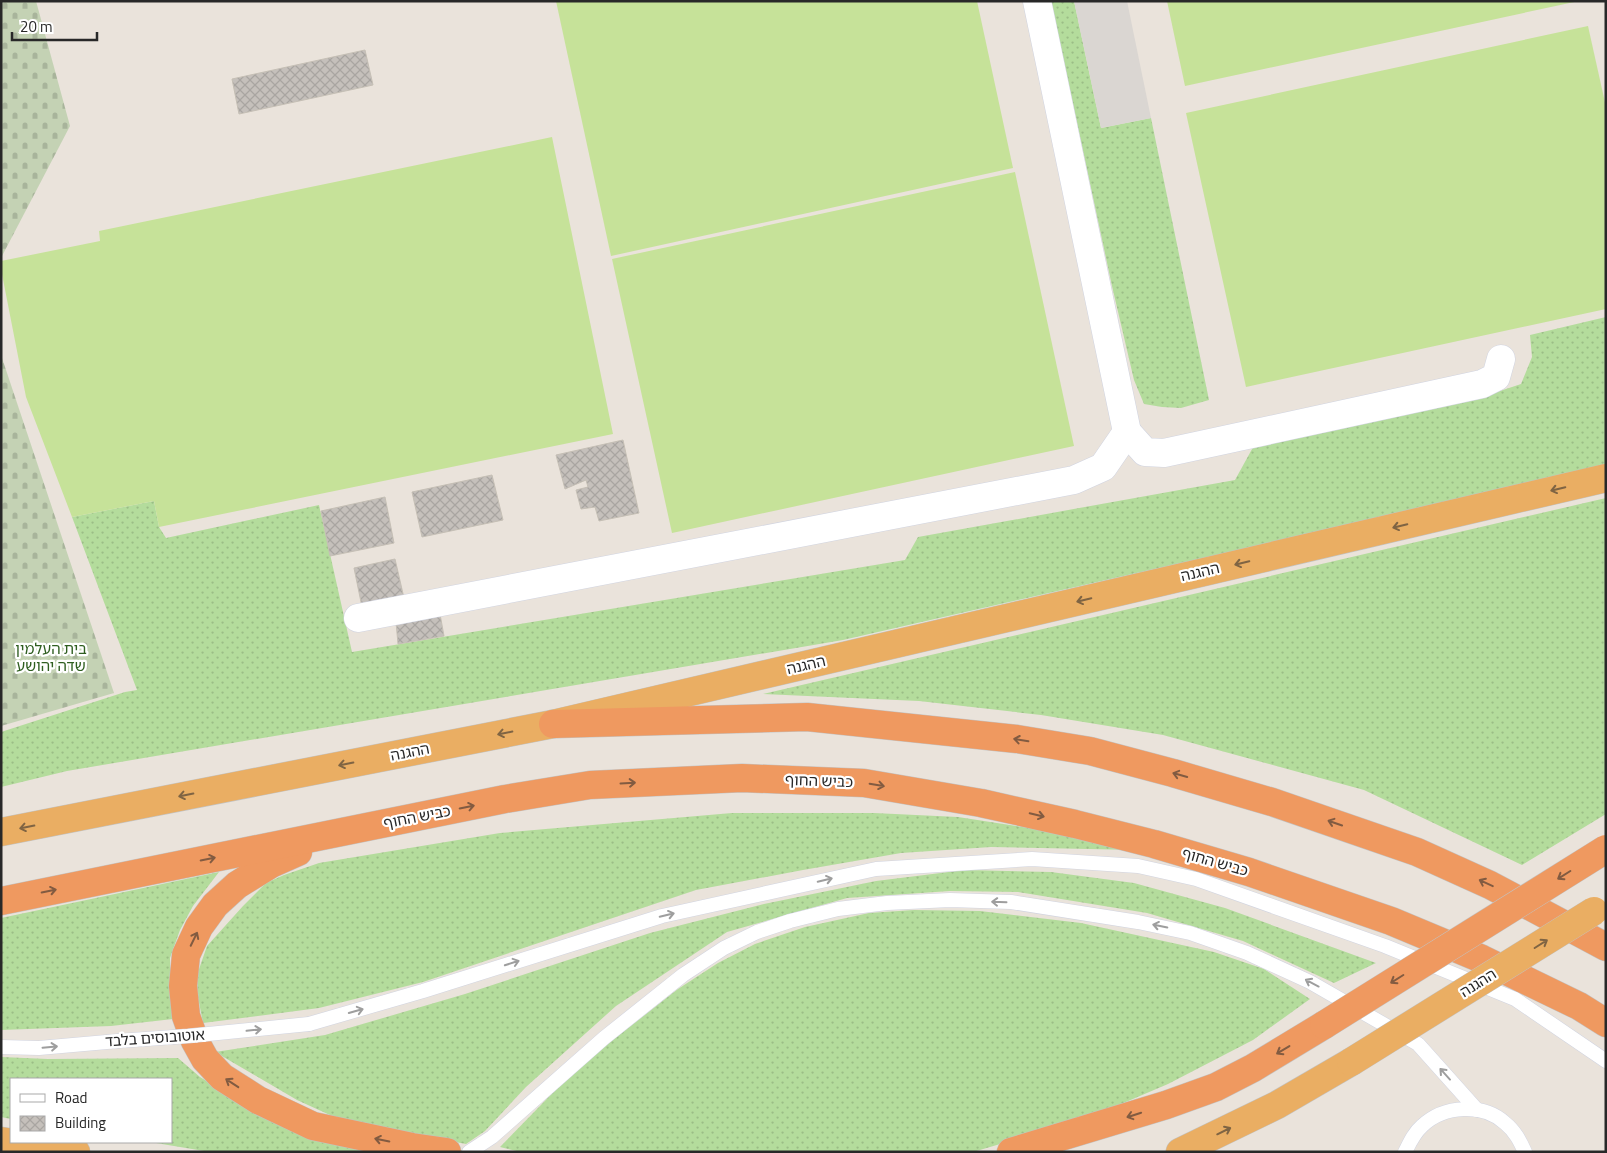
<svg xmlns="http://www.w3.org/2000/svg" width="1607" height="1153" font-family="'Titillium Web','Noto Sans Hebrew',sans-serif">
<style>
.grass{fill:url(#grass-dots)}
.cemetery{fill:url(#cemetery-stones)}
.pitch{fill:#c6e299}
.plaza{fill:#dad6d2}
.building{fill:url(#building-cross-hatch);stroke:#c5bfb5}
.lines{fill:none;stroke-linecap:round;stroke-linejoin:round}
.service-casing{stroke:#d1d4e0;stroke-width:15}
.minor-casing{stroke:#d1d4e0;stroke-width:29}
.trunk-casing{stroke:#c3c3c3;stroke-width:29}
.motorway-casing{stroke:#c3c3c3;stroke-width:29}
.service{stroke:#fff;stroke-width:14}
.minor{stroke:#fff;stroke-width:28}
.trunk{stroke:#eaae63;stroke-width:28}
.motorway{stroke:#ef9960;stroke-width:28}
.service-bridge-casing{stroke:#d1d4e0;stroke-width:15;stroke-linecap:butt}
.trunk-bridge-casing{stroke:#c3c3c3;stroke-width:29;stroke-linecap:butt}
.motorway-bridge-casing{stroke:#c3c3c3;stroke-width:29;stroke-linecap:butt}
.service-bridge{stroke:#fff;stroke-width:14}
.trunk-bridge{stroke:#eaae63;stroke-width:28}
.motorway-bridge{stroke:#ef9960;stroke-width:28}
.oneway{stroke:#7f6443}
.oneway2{stroke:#825b41}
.oneway3{stroke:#9e9e9e}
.labels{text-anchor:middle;stroke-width:4.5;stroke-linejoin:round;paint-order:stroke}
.street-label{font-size:15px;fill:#282828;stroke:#fff}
.park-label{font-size:15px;fill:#2f5e20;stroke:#fff}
</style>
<defs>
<pattern id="grass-dots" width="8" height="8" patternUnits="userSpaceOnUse" patternTransform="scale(1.25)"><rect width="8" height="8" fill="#b4dc9c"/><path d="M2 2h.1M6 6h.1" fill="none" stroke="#9bbd86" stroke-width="1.8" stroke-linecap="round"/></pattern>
<pattern id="cemetery-stones" width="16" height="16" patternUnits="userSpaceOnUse" patternTransform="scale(1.25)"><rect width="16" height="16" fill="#c4d2b4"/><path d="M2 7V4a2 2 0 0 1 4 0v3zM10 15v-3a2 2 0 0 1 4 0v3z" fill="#a8b49b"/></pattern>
<pattern id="building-cross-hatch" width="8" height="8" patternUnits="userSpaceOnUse" patternTransform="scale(1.25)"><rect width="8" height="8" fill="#c5c0bb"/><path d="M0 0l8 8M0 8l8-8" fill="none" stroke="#a9a5a1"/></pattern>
</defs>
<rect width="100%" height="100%" fill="#eae3db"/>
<g class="grass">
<path d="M1051,1H1074L1101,128L1151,118L1209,400L1181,408L1162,407L1144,404L1134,380L1112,286Z"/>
<path d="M1606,317V466L843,640L67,771L1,787V732L125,692L137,690L72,517L154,501L159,527L166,538L319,505L352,652L905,560L918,537L1235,480L1257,440L1497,392L1521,384L1532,357L1530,335Z"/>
<path d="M1606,498V814L1522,865L1364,790L1163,735L1041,715L919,701L763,694Z"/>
<path d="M732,813H874L958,817L1048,831L1136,850L991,847L901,853L803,870L696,890L423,982L319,1008L203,1023L197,992L198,972L207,946L243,906L266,883L284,875L319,863L500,833Z"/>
<path d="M965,870L1051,872L1134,883L1225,908L1376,963L1334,983L1243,941L1147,913L1018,892L950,891L847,898L727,932L616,1006L526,1087L485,1131L466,1144L343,1121L297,1100L215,1052L325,1035L465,994L650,933L764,904L876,881Z"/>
<path d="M219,872L193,906L180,930L170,958V989L173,1019L111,1026L1,1030V918Z"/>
<path d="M914,910L980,911L1081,923L1214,952L1264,969L1310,999L1253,1040L1168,1084L1086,1119L973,1152H521L500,1147L578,1067L678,989L718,963L755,944L805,927L869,913Z"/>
<path d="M1,1057L48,1059L178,1058L200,1077L258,1113L309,1138L367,1152H210L150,1142H171V1079H11V1119L1,1117Z"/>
</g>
<g class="cemetery">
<path d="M1,1H36L70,126L1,258Z"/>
<path d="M1,355L114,693L1,726Z"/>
</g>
<g class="pitch">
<path d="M556,1H977L1013,168L611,256Z"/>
<path d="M1167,1H1579L1185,86Z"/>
<path d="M1588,26L1606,107V309L1246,387L1186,113Z"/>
<path d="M552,137L613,434L159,527L154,501L72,517L26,397L1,269V261L100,241L99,231Z"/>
<path d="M1015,172L1074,446L672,533L612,259Z"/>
</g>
<path class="plaza" d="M1074,1H1127L1151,118L1101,128Z"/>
<g class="building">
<path d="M365,50L373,85L239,114L232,79Z"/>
<path d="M623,440L639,513L599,521L595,507L581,509L576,490L588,487L586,480L565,489L556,455Z"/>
<path d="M492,475L503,520L422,537L412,492Z"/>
<path d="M385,497L394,543L330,556L321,511Z"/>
<path d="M395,559L404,598L362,607L354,568Z"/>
<path d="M440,614L444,636L398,644L396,622Z"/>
</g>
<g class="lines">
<g class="service-casing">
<g id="service">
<path d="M309,1024L423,991L662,916L876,869L1032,859L1138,866L1196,879L1385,946L1515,999L1606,1061"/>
<path d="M1,1047L39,1048L118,1041"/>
<path d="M469,1152L492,1137L604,1038L683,975L724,948L757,932L790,921L838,909L887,903L950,900L1011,902L1138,922L1190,933L1247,953L1310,982L1418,1044L1477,1110"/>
<path d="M1405,1152C1410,1142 1414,1133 1422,1126C1444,1105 1483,1103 1505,1123C1515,1131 1520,1141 1525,1152"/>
</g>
</g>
<g class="minor-casing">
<g id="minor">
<path d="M1127,432L1145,452L1164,453L1482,384L1496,377L1501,359"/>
<path d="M358,618L1074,480L1103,467L1127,432L1037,1"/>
</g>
</g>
<g class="trunk-casing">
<g id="trunk">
<path d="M1,832L553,724L1606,478"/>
<path d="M1,1141L76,1152"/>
<path d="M1180,1152L1277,1105L1351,1062"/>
</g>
</g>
<g class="motorway-casing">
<g id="motorway">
<path d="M553,724L807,717L1017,739L1090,751L1173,773L1272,802L1417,852L1490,885L1606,947"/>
<path d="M298,852L271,864L237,885L215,905L199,927L186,955L183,986L186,1016L195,1041L205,1059L222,1077L258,1100L313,1126L412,1147L447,1152"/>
<path d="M1,901L505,799L590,785L742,778L864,783L981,803L1075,824L1154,844L1249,872L1391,921L1482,959L1579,1006L1606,1023"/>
<path d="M1011,1152L1166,1105L1216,1087L1253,1068L1324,1025"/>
</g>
</g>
<use href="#service" class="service"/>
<use href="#minor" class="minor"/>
<use href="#trunk" class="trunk"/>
<use href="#motorway" class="motorway"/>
<g class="service-bridge-casing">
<path id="service-bridge" d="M118,1041L188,1036L309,1024"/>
</g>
<g class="trunk-bridge-casing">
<path id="trunk-bridge" d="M1351,1062L1594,911"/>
</g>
<g class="motorway-bridge-casing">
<path id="motorway-bridge" d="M1324,1025L1606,849"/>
</g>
<use href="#service-bridge" class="service-bridge"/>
<use href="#trunk-bridge" class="trunk-bridge"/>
<use href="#motorway-bridge" class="motorway-bridge"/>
</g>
<defs><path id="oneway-shaft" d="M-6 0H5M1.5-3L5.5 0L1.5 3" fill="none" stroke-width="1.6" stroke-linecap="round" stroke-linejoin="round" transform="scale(1.25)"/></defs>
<g class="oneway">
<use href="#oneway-shaft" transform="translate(1558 489) rotate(167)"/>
<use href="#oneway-shaft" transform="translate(1400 526) rotate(167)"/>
<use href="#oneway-shaft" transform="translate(1242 563) rotate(167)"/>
<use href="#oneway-shaft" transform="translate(1084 600) rotate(167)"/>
<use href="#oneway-shaft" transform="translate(505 733) rotate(169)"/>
<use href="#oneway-shaft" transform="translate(346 764) rotate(169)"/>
<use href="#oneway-shaft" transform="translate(186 795) rotate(169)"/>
<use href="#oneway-shaft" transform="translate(27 827) rotate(169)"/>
<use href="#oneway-shaft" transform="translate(1541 944) rotate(-32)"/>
<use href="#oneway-shaft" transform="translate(1224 1131) rotate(-26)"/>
</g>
<g class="oneway2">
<use href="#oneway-shaft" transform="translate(1021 740) rotate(-171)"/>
<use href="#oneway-shaft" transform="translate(1180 775) rotate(-164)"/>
<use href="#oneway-shaft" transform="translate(628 783) rotate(-3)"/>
<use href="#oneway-shaft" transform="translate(877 785) rotate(10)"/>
<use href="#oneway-shaft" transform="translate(467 807) rotate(-11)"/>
<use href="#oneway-shaft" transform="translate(1037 815) rotate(13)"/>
<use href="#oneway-shaft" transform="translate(1335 823) rotate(-161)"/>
<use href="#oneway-shaft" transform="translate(208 859) rotate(-11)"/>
<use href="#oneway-shaft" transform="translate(1564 875) rotate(148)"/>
<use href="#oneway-shaft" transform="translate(1486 883) rotate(-155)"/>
<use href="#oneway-shaft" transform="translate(49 891) rotate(-12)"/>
<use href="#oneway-shaft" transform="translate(194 939) rotate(-64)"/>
<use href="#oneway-shaft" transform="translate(1397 979) rotate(148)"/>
<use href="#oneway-shaft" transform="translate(1283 1050) rotate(149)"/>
<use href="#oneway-shaft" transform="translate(232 1083) rotate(-147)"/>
<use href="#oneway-shaft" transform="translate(1134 1115) rotate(162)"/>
<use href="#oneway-shaft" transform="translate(382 1140) rotate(-168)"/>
</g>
<g class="oneway3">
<use href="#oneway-shaft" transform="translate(825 880) rotate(-13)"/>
<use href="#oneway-shaft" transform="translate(999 902) rotate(-178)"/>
<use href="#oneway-shaft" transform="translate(667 915) rotate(-13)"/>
<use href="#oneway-shaft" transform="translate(1160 926) rotate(-168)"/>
<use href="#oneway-shaft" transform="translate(512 963) rotate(-18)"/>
<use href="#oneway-shaft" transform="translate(1312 983) rotate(-152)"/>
<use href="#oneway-shaft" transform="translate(356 1011) rotate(-16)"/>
<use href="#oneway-shaft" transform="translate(254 1030) rotate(-6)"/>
<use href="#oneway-shaft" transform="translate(50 1047) rotate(-5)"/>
<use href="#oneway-shaft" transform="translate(1445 1074) rotate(-132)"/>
</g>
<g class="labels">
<g class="street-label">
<text transform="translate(1200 572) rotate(-13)" y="5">ההגנה</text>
<text transform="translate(806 665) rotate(-13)" y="5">ההגנה</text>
<text transform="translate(410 752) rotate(-11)" y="5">ההגנה</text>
<text transform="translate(819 781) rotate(2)" y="5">כביש החוף</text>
<text transform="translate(417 817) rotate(-11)" y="5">כביש החוף</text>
<text transform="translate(1215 862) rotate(16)" y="5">כביש החוף</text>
<text transform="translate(1478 983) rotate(-32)" y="5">ההגנה</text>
<text transform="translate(155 1038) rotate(-4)" y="5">אוטובוסים בלבד</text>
</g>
<g class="park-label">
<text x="51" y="654">בית העלמין<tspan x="51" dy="17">שדה יהושע</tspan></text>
</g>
</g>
<rect width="1607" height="1153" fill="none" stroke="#282828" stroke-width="5"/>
<rect x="10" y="1078" width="162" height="65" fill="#ffffff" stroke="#a9a9a9"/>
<rect x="20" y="1094" width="25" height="8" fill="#ffffff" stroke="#a9a9a9"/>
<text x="55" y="1103" font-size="15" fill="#282828">Road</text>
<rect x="20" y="1116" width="25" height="15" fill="url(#building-cross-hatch)" stroke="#a9a9a9"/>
<text x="55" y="1128" font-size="15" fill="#282828">Building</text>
<path d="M12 32v8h85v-8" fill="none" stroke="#282828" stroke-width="2.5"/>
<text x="20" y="32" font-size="15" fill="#282828" stroke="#ffffff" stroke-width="4" paint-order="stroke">20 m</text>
</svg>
